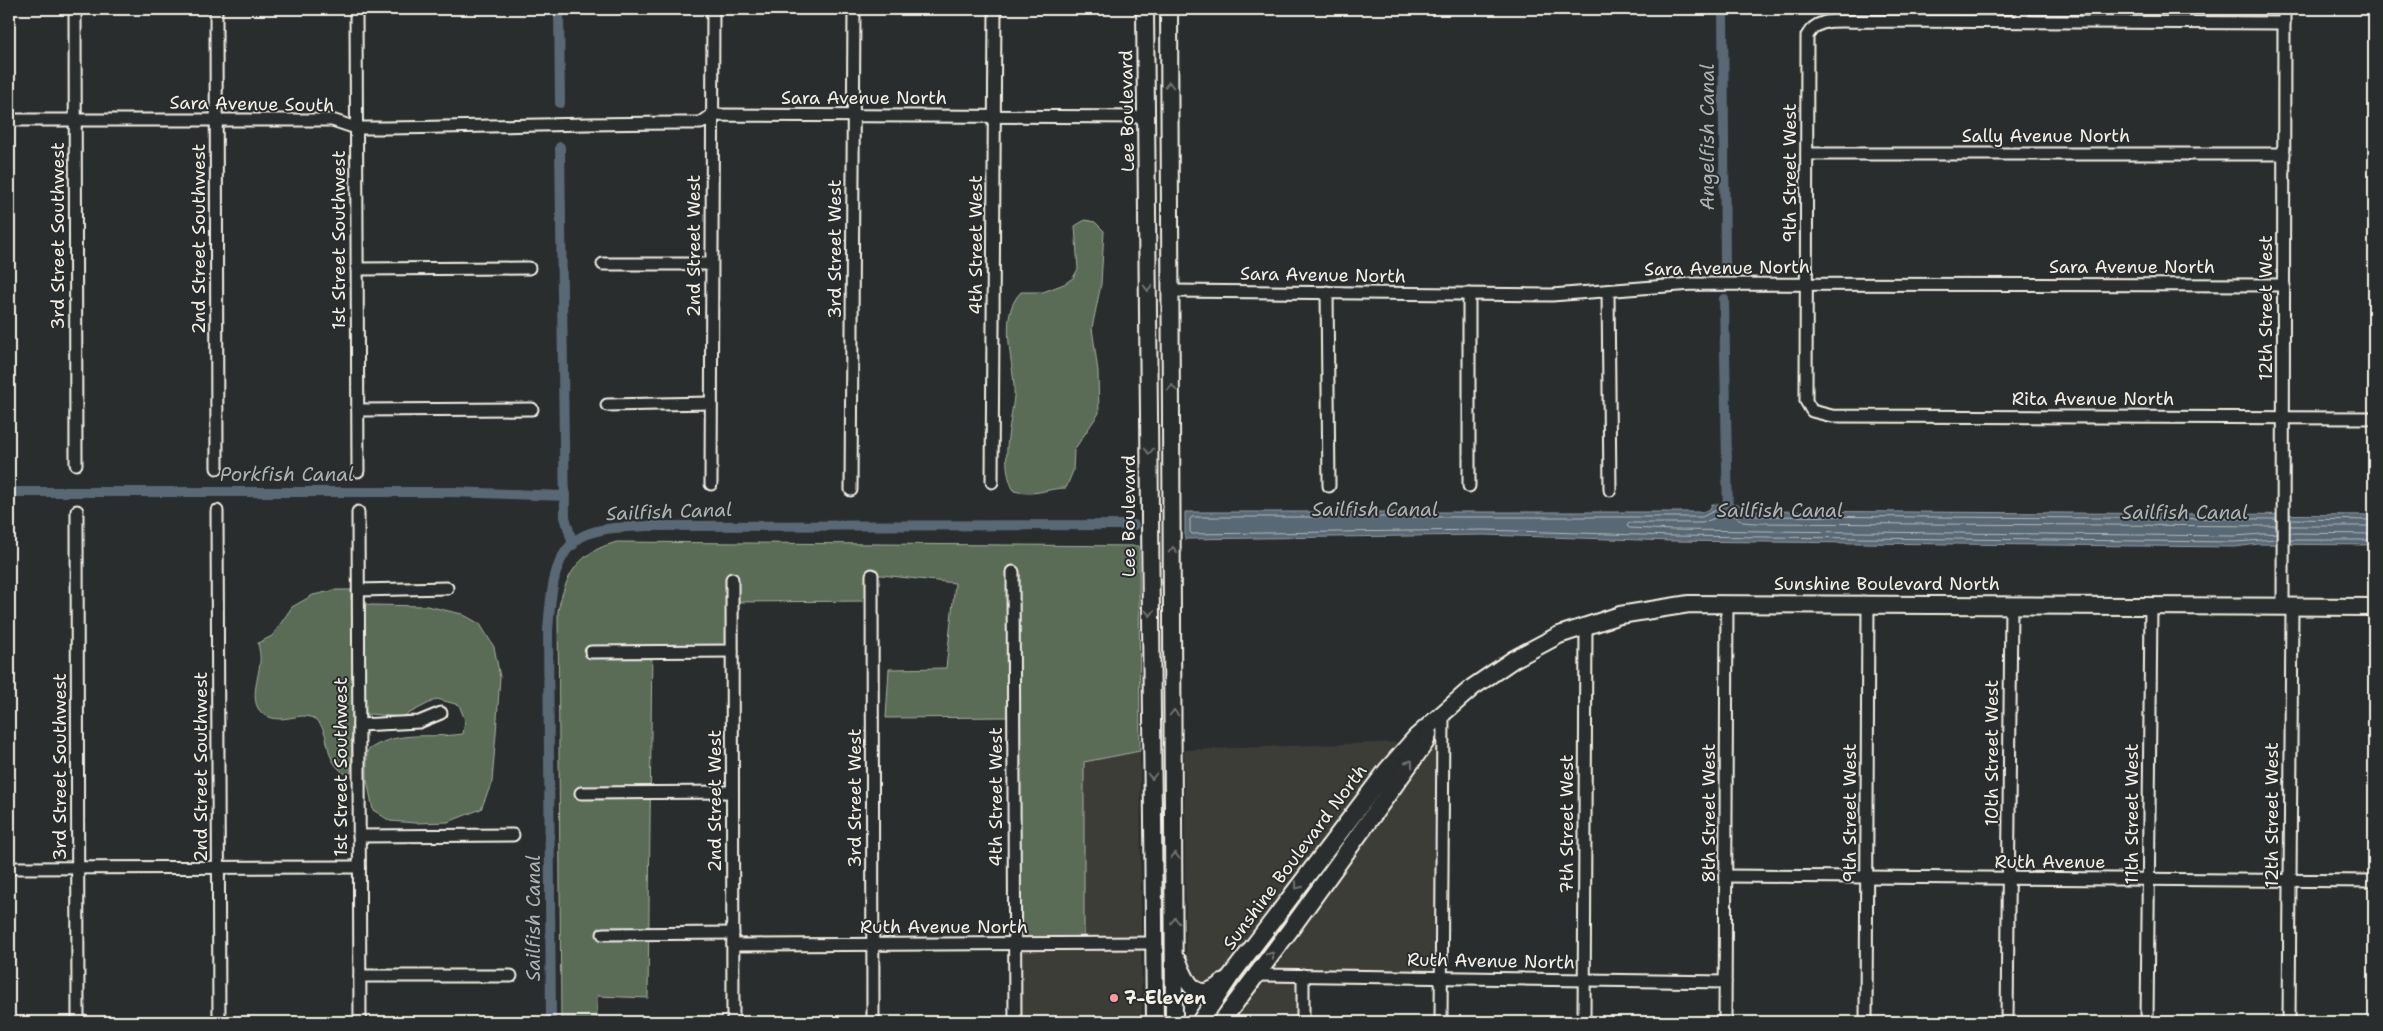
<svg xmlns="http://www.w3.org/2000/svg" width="2383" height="1031" font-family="'Shantell Sans',sans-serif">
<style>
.built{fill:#3e3c39}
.green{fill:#5a6c56;stroke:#a7ae9f}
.water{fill:#586775;stroke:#969ea3}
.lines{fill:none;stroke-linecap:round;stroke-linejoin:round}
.shore{stroke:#b6baba;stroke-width:1}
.canal{stroke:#586775;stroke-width:10}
.street-casing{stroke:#f4f1e8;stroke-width:15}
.secondary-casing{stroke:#f4f1e8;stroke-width:20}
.street{stroke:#2a2d2e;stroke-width:11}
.secondary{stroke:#2a2d2e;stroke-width:16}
.oneway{stroke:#71726f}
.poi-dot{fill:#ff9aa2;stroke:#2a2d2e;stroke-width:2}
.labels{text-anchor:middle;stroke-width:4;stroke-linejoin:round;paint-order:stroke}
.street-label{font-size:18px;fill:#f4f1e8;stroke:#2a2d2e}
.poi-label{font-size:18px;font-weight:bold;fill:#f4f1e8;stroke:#2a2d2e;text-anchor:start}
.water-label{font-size:19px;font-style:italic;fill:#aeb3b4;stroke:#2a2d2e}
</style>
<rect width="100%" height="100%" fill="#2a2d2e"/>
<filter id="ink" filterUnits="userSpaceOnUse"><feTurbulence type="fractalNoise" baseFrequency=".02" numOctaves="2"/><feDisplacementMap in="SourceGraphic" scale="10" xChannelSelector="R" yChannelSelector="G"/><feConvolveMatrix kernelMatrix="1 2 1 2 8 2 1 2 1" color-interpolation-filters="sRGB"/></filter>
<g filter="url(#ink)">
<g class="built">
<path d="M1440,725L1437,980L1303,982V1022H1227L1430,745Z"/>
<path d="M1405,742L1226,973L1209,987L1196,985L1186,969L1184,750Z"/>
<path d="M1140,751L1142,1022H1016V944L1084,945V762Z"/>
<path d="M1331,852H1341L1214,1022H1206Z"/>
</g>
<g class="green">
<path d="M1085,220L1095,222L1104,231L1101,284L1092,328L1098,371L1099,413L1074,450L1073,471L1066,488C1046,488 1036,497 1014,491C999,463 1011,426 1014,396C1016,366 996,317 1021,292H1043L1064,284L1073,278L1078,269L1075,226Z"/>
<path d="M617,542L1139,546L1140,751L1084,762V945L1016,944L1013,717L886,718L889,669L946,668L955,583L872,574V601L734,602L727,658L652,646L648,998L597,996V1022H561L558,611C566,573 579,552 617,542Z"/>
<path d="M336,590H351V600L371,605L427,606L462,614L480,624L494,647L500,677L496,733L492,782L481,809L448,822L416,823L390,821L373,810L367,780V751C396,729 429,739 463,734L465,720L459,705L437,699L402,717L370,714L352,724L351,772L347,775C322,760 332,738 319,723C304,706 285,727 265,715C247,705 259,678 260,662C261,656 259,649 258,643L272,636L292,607L313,595Z"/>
</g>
<path class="water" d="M1712,504L1739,505L1747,511H1755L2374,515V545L2258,544L2235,547L1672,541L1484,535L1185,539V512H1702L1710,509Z"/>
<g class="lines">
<g class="shore">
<path d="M2290,519L2374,520"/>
<path d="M2290,526H2374"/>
<path d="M2276,533L2235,536L1672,530L1629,528L1627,526L1629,523H1702L1720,516H1735L1743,522L1755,523L2276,526"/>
<path d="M2290,533L2374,534"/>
<path d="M2276,539L2235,542L1672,536L1484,530L1192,534L1190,532V519L1192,517H1702C1707,515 1711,512 1716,510C1729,504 1743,516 1755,516L2276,519"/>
<path d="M2290,540H2374"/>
</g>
<g class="canal">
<path d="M559,9L560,103"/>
<path d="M1723,9L1725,264"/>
<path d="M560,147L565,517L573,545"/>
<path d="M1724,299L1728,518"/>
<path d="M9,492H452L565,496"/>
<path d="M551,1022L548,630C551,597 551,546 590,533C608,527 628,527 647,526L1134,525"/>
</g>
<g class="street-casing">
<g id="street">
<path d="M75,9L76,464"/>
<path d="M216,9L217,468"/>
<path d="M356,9L358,471"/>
<path d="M2022,21V9"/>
<path d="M2284,23L1856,21C1836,22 1818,17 1807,36L1806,401L1812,411L1832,416L2374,418"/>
<path d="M9,120H332L356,128C471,128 586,122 701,123L712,115L1146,117"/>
<path d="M1807,154H2284"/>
<path d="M603,264H711"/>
<path d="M357,269L529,268"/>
<path d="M1171,291L1552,295L1692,284L2284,285"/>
<path d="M1608,291L1610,490"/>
<path d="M1327,292L1329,486"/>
<path d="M1469,294V486"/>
<path d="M607,405L711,403"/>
<path d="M358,410L532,409"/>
<path d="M992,482L995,9"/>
<path d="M711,484L713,9"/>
<path d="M851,490L854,9"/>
<path d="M77,511L78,1022"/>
<path d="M217,511L219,1022"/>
<path d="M358,512L360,1022"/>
<path d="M1013,572L1015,1022"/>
<path d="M872,575L873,1022"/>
<path d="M732,579L733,1022"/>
<path d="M359,590L447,588"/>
<path d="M2283,607L2284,9"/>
<path d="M591,652L732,651"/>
<path d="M359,725L419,722L441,713"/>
<path d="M581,793L732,792"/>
<path d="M359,836L513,835"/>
<path d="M9,868L359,867"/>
<path d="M1726,876L2374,881"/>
<path d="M603,934L733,933"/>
<path d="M733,945L1154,943"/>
<path d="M1256,975L1725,982"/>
<path d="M1303,975V1022"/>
<path d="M360,976H511"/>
<path d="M1441,1022L1443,714"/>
<path d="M1584,1022L1586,625"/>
<path d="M1725,1022L1727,603"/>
<path d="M1866,1022L1868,604"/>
<path d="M2007,1022L2011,605"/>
<path d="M2147,1022L2151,606"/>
<path d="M2289,1022L2292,607"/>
</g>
</g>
<g class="secondary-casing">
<g id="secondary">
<path d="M1145,9L1155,1022"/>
<path d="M1169,9L1174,1022"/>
<path d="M1178,961C1187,985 1198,1004 1222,983"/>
<path d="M1200,1022L1230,977L1387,770L1416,737L1473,687L1514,659L1559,635L1620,615L1689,604L2374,607"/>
<path d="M1221,1022L1290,930L1425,743L1428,734"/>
</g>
</g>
<use href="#street" class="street"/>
<use href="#secondary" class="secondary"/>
</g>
<defs><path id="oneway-chevron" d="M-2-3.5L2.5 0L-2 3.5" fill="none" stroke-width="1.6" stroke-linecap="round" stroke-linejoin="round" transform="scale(1.25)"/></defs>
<g class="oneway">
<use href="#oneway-chevron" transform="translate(1169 85) rotate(-90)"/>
<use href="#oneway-chevron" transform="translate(1148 288) rotate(90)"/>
<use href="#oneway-chevron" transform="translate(1172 388) rotate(-90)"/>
<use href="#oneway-chevron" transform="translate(1149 451) rotate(90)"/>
<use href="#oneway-chevron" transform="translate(1173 550) rotate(-90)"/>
<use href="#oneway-chevron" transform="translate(1150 613) rotate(89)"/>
<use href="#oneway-chevron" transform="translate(1174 713) rotate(-90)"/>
<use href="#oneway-chevron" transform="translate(1410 763) rotate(-55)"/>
<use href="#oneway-chevron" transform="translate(1152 776) rotate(90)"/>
<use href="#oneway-chevron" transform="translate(1175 856) rotate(-90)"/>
<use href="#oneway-chevron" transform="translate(1298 886) rotate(128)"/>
<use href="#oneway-chevron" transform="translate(1175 921) rotate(-90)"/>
<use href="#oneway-chevron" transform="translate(1271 955) rotate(-53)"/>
</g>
</g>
<circle class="poi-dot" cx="1114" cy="998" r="5"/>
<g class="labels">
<g class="street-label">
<text x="864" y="104">Sara Avenue North</text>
<text transform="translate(252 104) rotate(1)" y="6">Sara Avenue South</text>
<text transform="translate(1127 111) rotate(-91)" y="6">Lee Boulevard</text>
<text x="2046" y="142">Sally Avenue North</text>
<text transform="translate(1790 173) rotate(-90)" y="6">9th Street West</text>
<text transform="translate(58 236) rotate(-90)" y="6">3rd Street Southwest</text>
<text transform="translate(199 239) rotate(-90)" y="6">2nd Street Southwest</text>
<text transform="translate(339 240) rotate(-90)" y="6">1st Street Southwest</text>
<text transform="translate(976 245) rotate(-90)" y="6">4th Street West</text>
<text transform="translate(694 246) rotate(-90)" y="6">2nd Street West</text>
<text transform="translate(835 249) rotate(-90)" y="6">3rd Street West</text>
<text x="2132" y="273">Sara Avenue North</text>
<text transform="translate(1727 268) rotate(-1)" y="6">Sara Avenue North</text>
<text transform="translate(1323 275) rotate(1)" y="6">Sara Avenue North</text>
<text transform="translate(2266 308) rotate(-90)" y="6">12th Street West</text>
<text x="2093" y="405">Rita Avenue North</text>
<text transform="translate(1129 516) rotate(-90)" y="6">Lee Boulevard</text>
<text x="1887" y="590">Sunshine Boulevard North</text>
<text transform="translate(1992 753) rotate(-90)" y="6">10th Street West</text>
<text transform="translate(60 767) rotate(-90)" y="6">3rd Street Southwest</text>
<text transform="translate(201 767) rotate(-90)" y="6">2nd Street Southwest</text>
<text transform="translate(341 767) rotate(-90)" y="6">1st Street Southwest</text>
<text transform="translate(996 797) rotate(-90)" y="6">4th Street West</text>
<text transform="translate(855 798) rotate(-90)" y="6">3rd Street West</text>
<text transform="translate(715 801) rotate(-90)" y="6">2nd Street West</text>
<text transform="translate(1709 813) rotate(-90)" y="6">8th Street West</text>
<text transform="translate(1850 813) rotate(-90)" y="6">9th Street West</text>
<text transform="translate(2132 814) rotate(-90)" y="6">11th Street West</text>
<text transform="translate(2272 815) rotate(-90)" y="6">12th Street West</text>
<text transform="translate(1567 824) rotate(-90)" y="6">7th Street West</text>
<text transform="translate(1295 857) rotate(-53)" y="6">Sunshine Boulevard North</text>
<text x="2050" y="868">Ruth Avenue</text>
<text x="944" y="933">Ruth Avenue North</text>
<text transform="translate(1491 961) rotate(1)" y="6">Ruth Avenue North</text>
</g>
<g class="poi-label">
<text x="1124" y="1004">7-Eleven</text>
</g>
<g class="water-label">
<text transform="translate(1707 137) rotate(-90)" y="7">Angelfish Canal</text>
<text x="287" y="481">Porkfish Canal</text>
<text x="1375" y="516">Sailfish Canal</text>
<text x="1780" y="517">Sailfish Canal</text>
<text transform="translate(669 511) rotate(-2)" y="7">Sailfish Canal</text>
<text x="2185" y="519">Sailfish Canal</text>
<text transform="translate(533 918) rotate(-90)" y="7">Sailfish Canal</text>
</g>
</g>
<rect width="2383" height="1031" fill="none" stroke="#2a2d2e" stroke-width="30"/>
<rect x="15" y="15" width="2353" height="1001" fill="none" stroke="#f4f1e8" stroke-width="2" filter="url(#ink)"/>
</svg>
